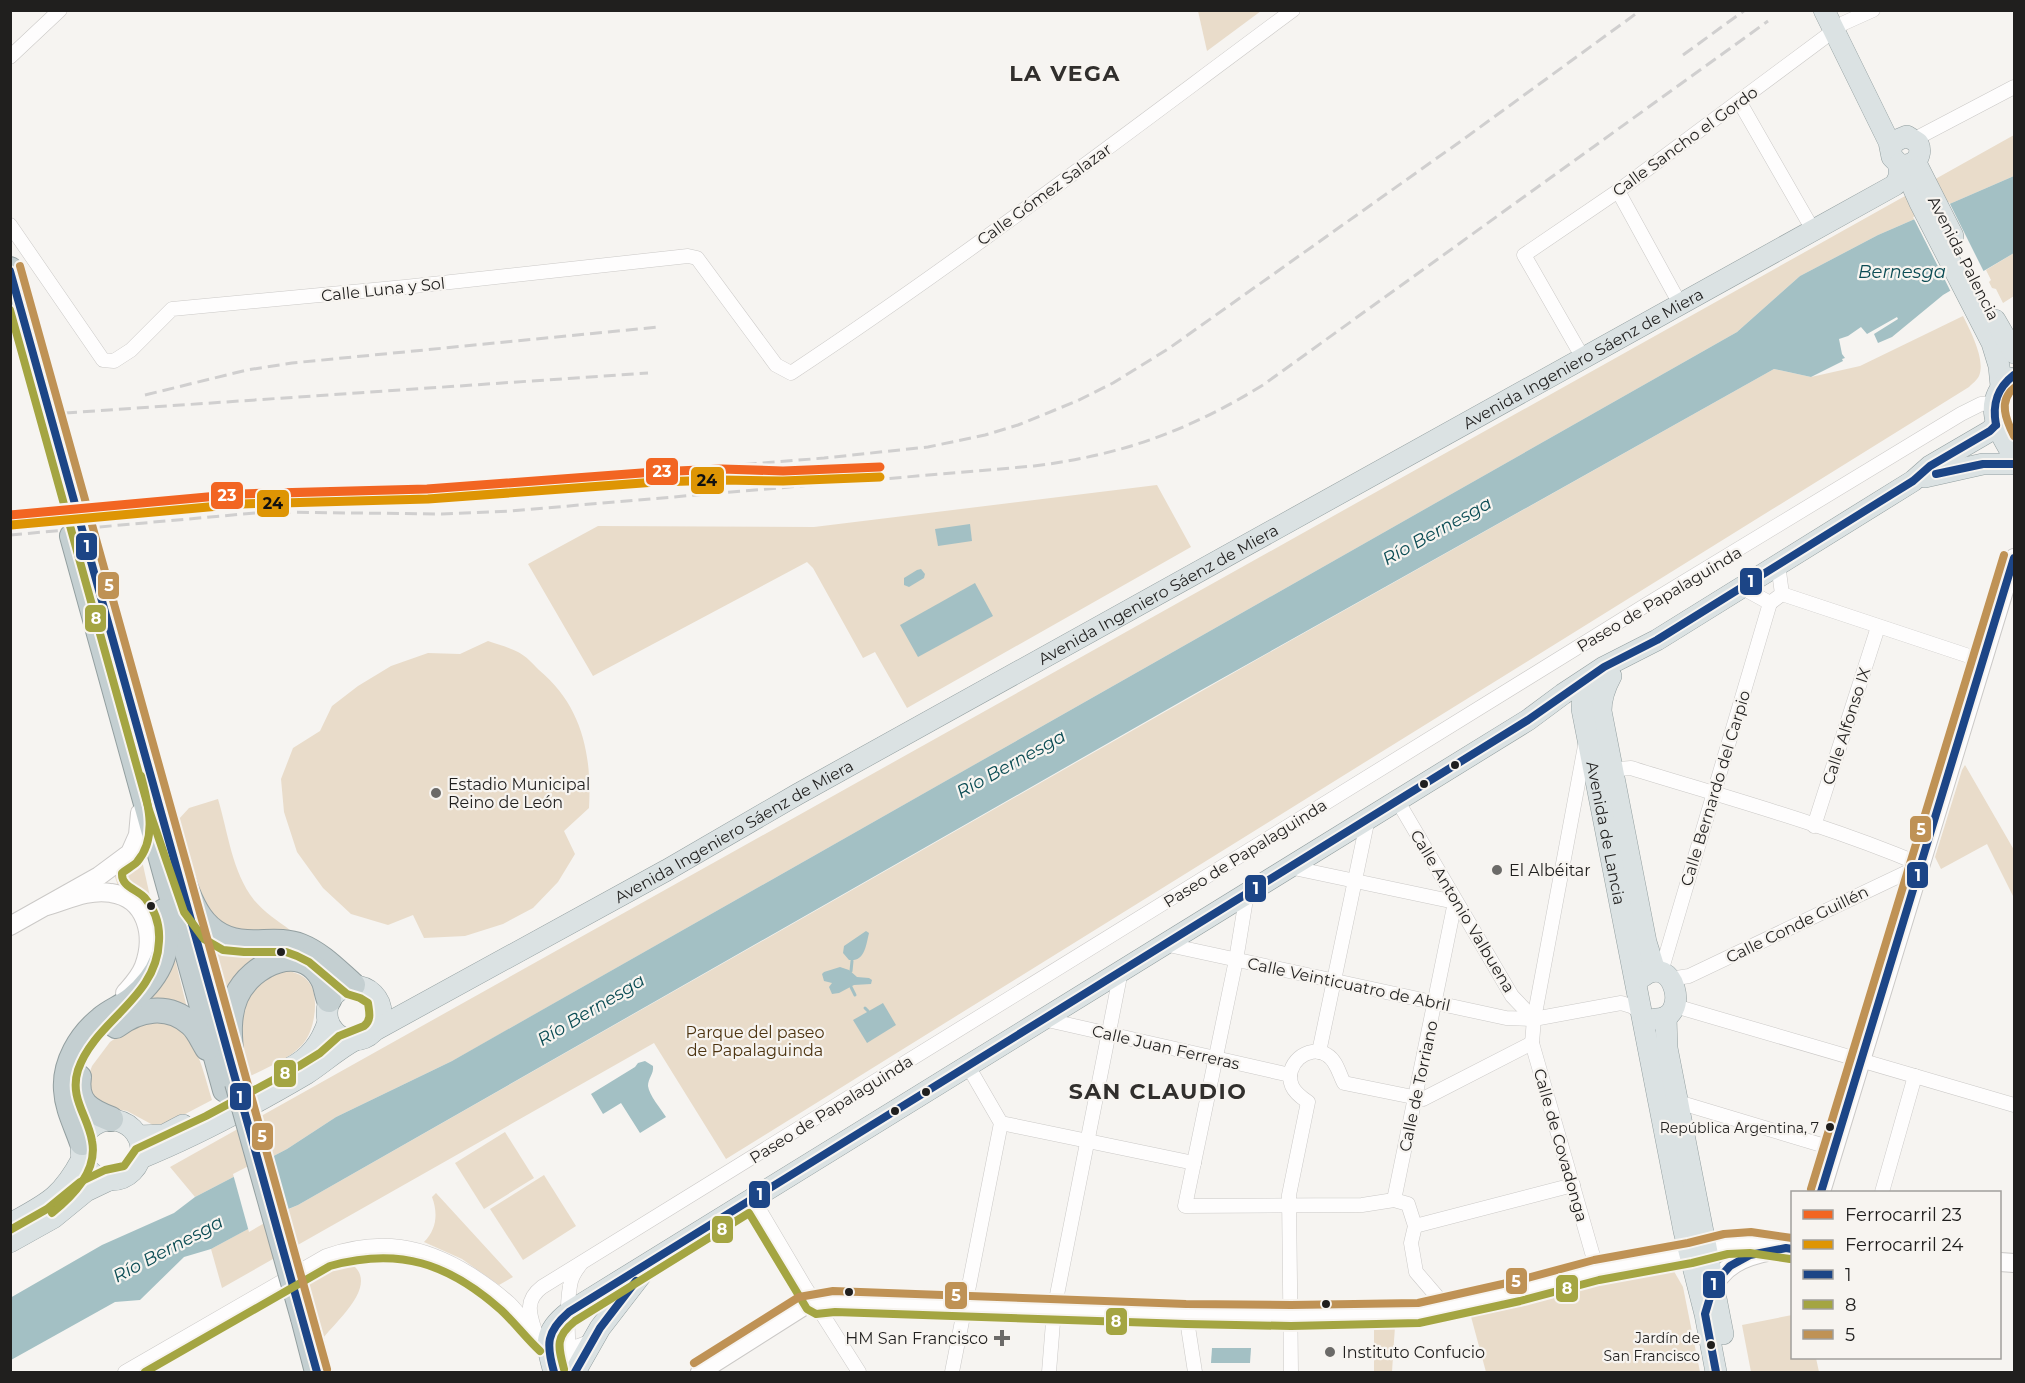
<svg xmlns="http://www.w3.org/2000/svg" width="2025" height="1383" font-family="Montserrat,sans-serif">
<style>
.green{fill:#e9dcca}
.water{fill:#a3c0c4}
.pier{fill:#f6f4f1}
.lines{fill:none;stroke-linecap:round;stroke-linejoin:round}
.stream{stroke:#a3c0c4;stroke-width:3}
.street-casing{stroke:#cbc9c7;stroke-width:15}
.secondary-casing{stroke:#cbc9c7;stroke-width:20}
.primary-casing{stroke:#939fa0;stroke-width:22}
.highway-casing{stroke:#939fa0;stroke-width:26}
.street{stroke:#fefdfd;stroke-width:14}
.secondary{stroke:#fefdfd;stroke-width:18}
.primary{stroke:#dbe2e3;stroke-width:21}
.highway{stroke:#c4cfd1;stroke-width:24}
.rail{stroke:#d0cfcf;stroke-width:3;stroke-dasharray:12 6;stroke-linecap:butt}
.highway-bridge-casing{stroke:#939fa0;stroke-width:26;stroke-linecap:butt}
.highway-bridge{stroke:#c4cfd1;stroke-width:24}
.bus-1-casing{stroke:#f7f4f0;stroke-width:12}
.bus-2-casing{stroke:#f7f4f0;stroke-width:12}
.bus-3-casing{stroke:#f7f4f0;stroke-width:12}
.bus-1{stroke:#1c4586;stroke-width:8}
.bus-2{stroke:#a4a542;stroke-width:8}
.bus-3{stroke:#bf9255;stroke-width:8}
.rail-1-casing{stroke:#f7f4f0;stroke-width:14}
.rail-2-casing{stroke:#f7f4f0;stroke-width:14}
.rail-1{stroke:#f26522;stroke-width:9}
.rail-2{stroke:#de9504;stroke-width:9}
.bus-dot{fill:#201f1e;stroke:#f7f4f0;stroke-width:2}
.poi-dot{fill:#6b6a68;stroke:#f7f4f0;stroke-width:2}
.labels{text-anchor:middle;stroke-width:4.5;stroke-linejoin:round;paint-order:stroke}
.bus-label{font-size:14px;fill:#201f1e;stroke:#f7f4f0;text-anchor:end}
.street-label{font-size:16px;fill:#201f1e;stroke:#f7f4f0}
.poi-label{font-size:16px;fill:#201f1e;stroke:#f7f4f0;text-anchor:start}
.park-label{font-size:16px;fill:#4d3410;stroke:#f7f4f0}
.water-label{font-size:18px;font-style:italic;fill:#0b4c54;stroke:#f7f4f0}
.district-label{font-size:22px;font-weight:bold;letter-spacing:1.5px;fill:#312f2d;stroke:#f7f4f0}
.line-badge{stroke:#f7f4f0;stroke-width:2}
.badge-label{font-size:16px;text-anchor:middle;font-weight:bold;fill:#fff}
.pale-badge-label{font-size:16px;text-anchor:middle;font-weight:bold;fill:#111}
</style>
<rect width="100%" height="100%" fill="#f6f4f1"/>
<g class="green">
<path d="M1198,11V10L1261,11L1207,51Z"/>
<path d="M2014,135V176L1878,235L1800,276L1737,332L454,1060L336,1117L287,1149L195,1197L170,1167Z"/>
<path d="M2014,253V296L2003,303L1996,289L1992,288L1989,282L1991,280L1986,270Z"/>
<path d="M1963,316C1970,330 1986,360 1979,376C1977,380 1972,384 1969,387L726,1159L654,1043L222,1288L211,1249L264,1220L298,1205L1281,646L1774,369L1811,377L1860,366Z"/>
<path d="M1157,485L1191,547L907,708L875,652L863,658L813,568L807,562L593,676L528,564L598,526L814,527Z"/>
<path d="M488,641C497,644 508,647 518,652C526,656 533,664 539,670C582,706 592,754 589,808L564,831L575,854L558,882L533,908L503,924L465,936L424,938L413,915L388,925L351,914L323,888L297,852L284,812L281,779L293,748L320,731L332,706L358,686L391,666L428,653L460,654Z"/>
<path d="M1965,765L2014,850V898L1987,844L1941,869L1935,857L1962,770Z"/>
<path d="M218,799C228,832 232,872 254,900C264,912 278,921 290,930L288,933H257L224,927L200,900L178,820L189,808Z"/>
<path d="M138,853L143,865L155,919L119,889L114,874Z"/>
<path d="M208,940L262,953V956L230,992H224L220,988L208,945Z"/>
<path d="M173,951L188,1012L145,1007Z"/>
<path d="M286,970C296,973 305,975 310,984C320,999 314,1033 302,1045C288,1060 264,1069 246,1078L240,1053L238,1030L246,1000L262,977Z"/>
<path d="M167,1020C198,1038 202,1068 212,1100L166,1124L153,1125L127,1111L100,1106L92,1101L87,1080L92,1066L110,1042L139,1022Z"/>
<path d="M505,1132L534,1178L484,1209L455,1163Z"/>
<path d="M544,1175L576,1226L523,1260L490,1209Z"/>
<path d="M436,1193L513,1277L499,1285L462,1259L424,1242C437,1229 438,1213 432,1197Z"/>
<path d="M347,1261C383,1281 340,1317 324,1337L333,1372H328L302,1279L323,1269Z"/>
<path d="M1671,1266L1683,1287L1700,1372H1486L1470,1313Z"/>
<path d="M1792,1315V1358H1816L1819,1372H1751L1742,1325Z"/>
<path d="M1395,1326L1392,1372H1374V1327Z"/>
</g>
<g class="water">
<path d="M2014,176V253L1943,295L1892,337L1878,343L1874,334L1898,319L1897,317L1867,334L1861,327L1848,336L1839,339L1842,354L1845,358L1842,359L1843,361L1811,377L1774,369L1196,693L298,1205L274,1215L211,1249L184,1257L140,1300L115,1302L11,1360L10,1298L102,1245L174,1213L195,1197L287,1149L336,1117L452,1061L1737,332L1800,276L1878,235Z"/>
<path d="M970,524L972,541L938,546L935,529Z"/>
<path d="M921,569L925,574L924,578L909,587L904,585V578L917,570Z"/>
<path d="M975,583L993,616L918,657L900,625Z"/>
<path d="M866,931L869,933C866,945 865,962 849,960L843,953L844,946Z"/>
<path d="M840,967L849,970L857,977L869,978L872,980L871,984L854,985L839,993L832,994L829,987L832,983L824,981L822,974L824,972Z"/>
<path d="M883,1003L896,1025L867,1043L853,1020Z"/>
<path d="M645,1061L653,1066C654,1074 648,1078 648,1086C649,1095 661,1109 666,1117L640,1133L621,1103L603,1114L591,1094L635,1067L638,1063Z"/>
<path d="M1212,1348H1251L1250,1363H1211Z"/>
</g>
<g class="pier">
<path d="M1949,202L1985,274L1952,294L1913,217Z"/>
<path d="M268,1156L275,1217L249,1232L233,1174Z"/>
</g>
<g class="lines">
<g class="stream">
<path d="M851,971L852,961"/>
<path d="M851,987L855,995"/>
<path d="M865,1008L868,1011"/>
</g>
<g class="street-casing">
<g id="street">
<path d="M10,57L60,10"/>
<path d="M1739,101L1813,230"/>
<path d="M1915,139L2014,87"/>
<path d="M1618,191L1680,304"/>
<path d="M10,225L103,360L114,361L131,350L172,309L405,287L688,256L697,258L776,365L791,373C963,259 1127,133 1293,10"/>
<path d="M1583,358L1524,255L1618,191L1844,23L1873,10"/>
<path d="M1741,587L1770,603L1782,594L1778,564"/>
<path d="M1782,594L1984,661"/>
<path d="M1585,746L1534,1019L1532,1043L1597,1270"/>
<path d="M1607,773L1619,769L1631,768C1728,798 1828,825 1922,865"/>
<path d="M1397,800L1512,996L1534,1019"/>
<path d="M1814,826L1878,627"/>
<path d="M1289,867L1455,902L1394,1200"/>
<path d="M1247,893L1236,960L1185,1206L1362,1205L1394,1200L1408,1204L1415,1226L1411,1243L1416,1272L1446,1307"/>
<path d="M1164,944L1506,1018L1534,1019L1621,1003L1631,1006L1641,1012"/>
<path d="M1661,972L1770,603"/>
<path d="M1670,979L1689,976L1922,865"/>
<path d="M1675,1006L2014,1105"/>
<path d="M1043,1019L1290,1075"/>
<path d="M1319,1052L1368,818"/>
<path d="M1678,1102L1835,1149"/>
<path d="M1001,1123L1194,1163"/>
<path d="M1882,1192L1915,1076"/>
<path d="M753,1199L805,1287L859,1372"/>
<path d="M1415,1226L1573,1185"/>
<path d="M1186,1314L1195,1372"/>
<path d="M535,1331C529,1313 525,1300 542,1287L1646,605L1961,414L1981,404L1994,403"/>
<path d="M125,1372L326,1256C380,1237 423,1245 470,1274C484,1283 498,1293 510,1304C522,1316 533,1335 549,1343C563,1351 578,1348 592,1340"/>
<path d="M570,1372C568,1350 566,1308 570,1286C571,1278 575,1271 580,1265"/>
<path d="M952,1372L1001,1123L968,1066"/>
<path d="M1049,1372L1054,1310L1121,971"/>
<path d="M1291,1372L1289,1195L1308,1102C1302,1098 1295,1093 1292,1086C1283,1065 1308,1043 1327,1055C1337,1061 1339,1074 1344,1083L1423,1099L1532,1043"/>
</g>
</g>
<g class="secondary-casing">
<g id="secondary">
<path d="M47,906C67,900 89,889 111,893C147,898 155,936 144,966C140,977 132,985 125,993"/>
<path d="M10,926L99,876L130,853L138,835L140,813"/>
<path d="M1821,1192L2014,558"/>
<path d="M2000,1262L2014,1263"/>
<path d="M1711,1294C1720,1265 1746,1256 1772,1251"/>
<path d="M700,1372L804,1306L834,1301L1186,1314L1291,1316L1419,1313L1518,1291L1597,1270L1690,1253L1726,1244L1750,1242L1792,1249"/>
</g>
</g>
<g class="primary-casing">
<g id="primary">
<path d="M1824,10L1889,142L1892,157L1899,164C1913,168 1924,157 1918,143L1907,136L1895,141L1891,148"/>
<path d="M1903,165L1920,203L1992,343L1999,366L2001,386"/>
<path d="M1918,167L1953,236"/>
<path d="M1995,320L2014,353"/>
<path d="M2010,378C1981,404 1998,430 2014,457"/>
<path d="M1925,477L1983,464H2014"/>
<path d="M1611,676C1605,687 1601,697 1601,711L1646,942L1655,971"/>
<path id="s1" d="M1599,678L1583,694L1582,709L1684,1231L1705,1314L1716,1372"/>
<path d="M1642,977C1674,951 1692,1020 1655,1019"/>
<circle cx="354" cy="1013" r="27"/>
<path d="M1666,1017L1667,1048L1723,1334"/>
<path id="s2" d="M377,1029L667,870L798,794L1895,185L1899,177V164"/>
<path d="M290,1068C310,1058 321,1043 328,1022"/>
<circle cx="111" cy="1150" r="30"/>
<path d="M138,1136L164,1135L183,1125"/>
<path d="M141,1158C198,1135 253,1105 306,1074C323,1063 338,1049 355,1040"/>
<path d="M10,1224C48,1203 61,1198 82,1159"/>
<path d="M10,1242L53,1218L86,1191L109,1180"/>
<path d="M554,1372C546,1344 543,1332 569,1312L1528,720L1563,694L1604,667L1657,640L1913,481L1930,466L1990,431L1996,425"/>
<path d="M575,1372L600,1328L644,1271"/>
</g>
</g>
<g class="highway-casing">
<g id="highway">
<path d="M10,269L47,403"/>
<path d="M72,536L225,1090"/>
<path d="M173,849C187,889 195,940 247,942C265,943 283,939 301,946C321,954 337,971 353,985"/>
<path d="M116,1026C138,1009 168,1003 191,1024C198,1030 202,1040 207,1048"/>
<path d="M232,1062C230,1040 227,1018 236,997C251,963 304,939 324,982C326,988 327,995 329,1000"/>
<path d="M79,1077C75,1103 90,1111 111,1119"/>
<path d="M82,1143C76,1125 67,1109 66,1090C64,1063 80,1036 101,1019C110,1011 122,1007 132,999C161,975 172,948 164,911"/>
<path d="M303,1318L317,1372"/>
</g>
</g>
<use href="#street" class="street"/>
<use href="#secondary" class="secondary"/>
<use href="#primary" class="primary"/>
<use href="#highway" class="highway"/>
<g class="rail">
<path d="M1683,55L1745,10"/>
<path d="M145,395L247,370L292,363L658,327"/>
<path d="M65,413L648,373"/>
<path d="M655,472L824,458L928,447L985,435L1018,425L1077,401L1113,383L1168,349L1461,141L1641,10"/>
<path d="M10,535L266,512L442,514L510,511L1034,466C1122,455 1188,431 1263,385L1768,21"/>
</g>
<g class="highway-bridge-casing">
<g id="highway-bridge">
<path d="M47,403L84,535"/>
<path d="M237,1083L303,1318"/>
</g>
</g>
<use href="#highway-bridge" class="highway-bridge"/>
<g class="bus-1-casing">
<g id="bus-1">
<path d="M10,271L317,1372"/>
<path d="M1996,425C1992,404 1997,388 2014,375"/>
<path d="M1936,474L1983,464H2014"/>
<path d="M1821,1192L2014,558"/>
<path d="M554,1372C546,1344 546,1332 569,1312L1528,720L1604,667L1657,640L1913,481L1930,466L1990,431L1996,425"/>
<path d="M575,1372L600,1328L636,1281"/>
<path d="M1716,1372L1705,1314L1714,1284L1730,1266L1750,1255L1786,1248L1792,1249"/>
</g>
</g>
<g class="bus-2-casing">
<g id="bus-2">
<path d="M10,310L149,810L184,912L204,939L223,950L244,952H286L297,956L309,962L347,994L360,998L368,1003C369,1011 372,1020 364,1026L339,1036L320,1053L299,1066L206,1116L136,1149L124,1166L105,1170L80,1182L47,1209L10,1230"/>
<path d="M52,1213C73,1196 98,1171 92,1141C88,1116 69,1098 78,1070C95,1020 157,999 159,941C160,925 155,910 145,898C137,889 121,887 122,873C127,869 133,866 137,862C158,838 148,803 141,776"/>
<path d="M564,1369C558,1346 555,1337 575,1321L749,1213L807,1309L816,1314L835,1312L1186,1324L1291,1326L1419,1323L1520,1301L1599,1280L1692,1263L1728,1254L1750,1253L1790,1259"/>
<path d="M145,1372L330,1266C399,1247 448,1263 501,1310C515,1323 526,1338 540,1351"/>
</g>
</g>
<g class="bus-3-casing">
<g id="bus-3">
<path d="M20,266L327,1369"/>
<path d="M2014,388C1998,401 2006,420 2014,436"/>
<path d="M1811,1189L2004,555"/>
<path d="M694,1363L799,1297L833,1291L1186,1304L1291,1305L1418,1303L1516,1281L1594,1260L1688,1243L1724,1234L1751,1232L1792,1238"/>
</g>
</g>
<use href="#bus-1" class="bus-1"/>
<use href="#bus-2" class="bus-2"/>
<use href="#bus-3" class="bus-3"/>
<g class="rail-1-casing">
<path id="rail-1" d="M10,515L240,494L427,489L655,472L722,469L783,471L880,467"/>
</g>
<g class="rail-2-casing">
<path id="rail-2" d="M11,525L241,504L428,499L656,482L722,480L783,481L880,477"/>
</g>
<use href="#rail-1" class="rail-1"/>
<use href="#rail-2" class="rail-2"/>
</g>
<g class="bus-dot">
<circle cx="1455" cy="765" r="5"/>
<circle cx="1424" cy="784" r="5"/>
<circle cx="151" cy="906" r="5"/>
<circle cx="281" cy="952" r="5"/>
<circle cx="926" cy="1092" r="5"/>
<circle cx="895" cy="1111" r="5"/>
<circle cx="1830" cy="1127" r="5"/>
<circle cx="849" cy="1292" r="5"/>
<circle cx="1326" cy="1304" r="5"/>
<circle cx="1711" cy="1345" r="5"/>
</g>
<g class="poi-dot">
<circle cx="436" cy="793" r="6"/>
<circle cx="1497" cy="870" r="6"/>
<path d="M999 1329h6v6h6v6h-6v6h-6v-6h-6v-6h6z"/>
<circle cx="1330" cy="1352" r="6"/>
</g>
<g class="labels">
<g class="bus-label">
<text x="1819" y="1133">República Argentina, 7</text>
<text x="1700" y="1343">Jardín de<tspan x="1700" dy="18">San Francisco</tspan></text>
</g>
<g class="street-label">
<text transform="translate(1685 141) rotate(-36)" y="6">Calle Sancho el Gordo</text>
<text transform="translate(1044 194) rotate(-36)" y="6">Calle Gómez Salazar</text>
<text transform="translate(1964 258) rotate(63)" y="6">Avenida Palencia</text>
<text transform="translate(383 289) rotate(-6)" y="6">Calle Luna y Sol</text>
<text dy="6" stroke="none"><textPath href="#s2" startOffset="1380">Avenida Ingeniero Sáenz de Miera</textPath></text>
<text dy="6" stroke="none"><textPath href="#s2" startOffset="894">Avenida Ingeniero Sáenz de Miera</textPath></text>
<text transform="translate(1659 599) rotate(-31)" y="6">Paseo de Papalaguinda</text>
<text transform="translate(1846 726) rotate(-72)" y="6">Calle Alfonso IX</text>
<text transform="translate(1715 788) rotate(-73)" y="6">Calle Bernardo del Carpio</text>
<text dy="6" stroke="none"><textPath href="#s2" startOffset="408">Avenida Ingeniero Sáenz de Miera</textPath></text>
<text dy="6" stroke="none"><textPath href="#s1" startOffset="164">Avenida de Lancia</textPath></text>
<text transform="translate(1245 853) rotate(-32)" y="6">Paseo de Papalaguinda</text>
<text transform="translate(1463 911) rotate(59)" y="6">Calle Antonio Valbuena</text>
<text transform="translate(1797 924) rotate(-26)" y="6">Calle Conde Guillén</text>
<text transform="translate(1349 984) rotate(12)" y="6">Calle Veinticuatro de Abril</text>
<text transform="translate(1166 1047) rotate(13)" y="6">Calle Juan Ferreras</text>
<text transform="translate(1418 1086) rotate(-78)" y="6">Calle de Torriano</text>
<text transform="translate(831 1109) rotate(-32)" y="6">Paseo de Papalaguinda</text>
<text transform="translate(1561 1145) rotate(74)" y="6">Calle de Covadonga</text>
</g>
<g class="poi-label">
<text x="448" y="790">Estadio Municipal<tspan x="448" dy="18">Reino de León</tspan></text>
<text x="1509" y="876">El Albéitar</text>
<text x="988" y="1344" text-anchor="end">HM San Francisco</text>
<text x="1342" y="1358">Instituto Confucio</text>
</g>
<g class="park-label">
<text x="755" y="1038">Parque del paseo<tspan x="755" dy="18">de Papalaguinda</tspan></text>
</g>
<g class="water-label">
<text x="1902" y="278">Bernesga</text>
<text transform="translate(1437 531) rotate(-29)" y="6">Río Bernesga</text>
<text transform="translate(1011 764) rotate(-29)" y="6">Río Bernesga</text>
<text transform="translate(591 1010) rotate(-31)" y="6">Río Bernesga</text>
<text transform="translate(168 1249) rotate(-28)" y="6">Río Bernesga</text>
</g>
<g class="district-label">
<text x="1065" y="81">LA VEGA</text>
<text x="1158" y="1099">SAN CLAUDIO</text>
</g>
</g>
<g class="line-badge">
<rect x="645" y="457" width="34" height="29" rx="6" fill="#f26522"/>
<rect x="690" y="466" width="35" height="29" rx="6" fill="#de9504"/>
<rect x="210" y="481" width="34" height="29" rx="6" fill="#f26522"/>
<rect x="256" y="489" width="34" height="29" rx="6" fill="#de9504"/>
<rect x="75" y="532" width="23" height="29" rx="6" fill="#1c4586"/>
<rect x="1739" y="567" width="24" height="29" rx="6" fill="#1c4586"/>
<rect x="97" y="571" width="23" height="29" rx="6" fill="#bf9255"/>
<rect x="84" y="604" width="23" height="29" rx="6" fill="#a4a542"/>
<rect x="1909" y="815" width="23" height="28" rx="6" fill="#bf9255"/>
<rect x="1906" y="861" width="23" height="28" rx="6" fill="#1c4586"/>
<rect x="1244" y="874" width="23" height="29" rx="6" fill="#1c4586"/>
<rect x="273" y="1059" width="24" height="29" rx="6" fill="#a4a542"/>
<rect x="229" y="1082" width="23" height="29" rx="6" fill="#1c4586"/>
<rect x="251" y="1122" width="23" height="29" rx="6" fill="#bf9255"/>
<rect x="748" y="1180" width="23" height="29" rx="6" fill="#1c4586"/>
<rect x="711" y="1215" width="23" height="29" rx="6" fill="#a4a542"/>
<rect x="1505" y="1267" width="23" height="28" rx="6" fill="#bf9255"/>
<rect x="1702" y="1270" width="24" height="29" rx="6" fill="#1c4586"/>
<rect x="1555" y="1274" width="24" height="29" rx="6" fill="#a4a542"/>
<rect x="944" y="1281" width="24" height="29" rx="6" fill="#bf9255"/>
<rect x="1105" y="1307" width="23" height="29" rx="6" fill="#a4a542"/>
</g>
<g class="badge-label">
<text x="662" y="477">23</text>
<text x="227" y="501">23</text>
<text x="87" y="552">1</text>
<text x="1751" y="587">1</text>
<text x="109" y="591">5</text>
<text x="96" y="624">8</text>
<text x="1921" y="835">5</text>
<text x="1918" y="881">1</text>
<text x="1256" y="894">1</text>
<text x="285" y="1079">8</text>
<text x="240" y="1103">1</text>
<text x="262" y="1142">5</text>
<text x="760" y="1200">1</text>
<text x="722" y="1235">8</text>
<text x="1516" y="1287">5</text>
<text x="1714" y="1290">1</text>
<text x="1567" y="1294">8</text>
<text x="956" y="1301">5</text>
<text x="1116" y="1327">8</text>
</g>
<g class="pale-badge-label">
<text x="707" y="486">24</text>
<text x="273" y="509">24</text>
</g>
<rect width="2025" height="1383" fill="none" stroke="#201f1e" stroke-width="24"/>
<rect x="1791" y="1191" width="210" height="168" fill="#f7f4f0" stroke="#a19f9c" stroke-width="1.5"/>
<rect x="1803" y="1210" width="30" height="9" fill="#f26522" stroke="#a19f9c" stroke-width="1.5"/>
<text x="1845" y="1221" font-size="18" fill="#201f1e">Ferrocarril 23</text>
<rect x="1803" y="1240" width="30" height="9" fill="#de9504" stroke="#a19f9c" stroke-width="1.5"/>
<text x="1845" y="1251" font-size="18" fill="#201f1e">Ferrocarril 24</text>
<rect x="1803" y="1270" width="30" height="9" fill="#1c4586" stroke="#a19f9c" stroke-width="1.5"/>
<text x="1845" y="1281" font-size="18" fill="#201f1e">1</text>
<rect x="1803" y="1300" width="30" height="9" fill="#a4a542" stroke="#a19f9c" stroke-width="1.5"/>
<text x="1845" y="1311" font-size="18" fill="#201f1e">8</text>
<rect x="1803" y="1330" width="30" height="9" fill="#bf9255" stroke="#a19f9c" stroke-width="1.5"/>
<text x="1845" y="1341" font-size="18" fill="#201f1e">5</text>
</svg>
